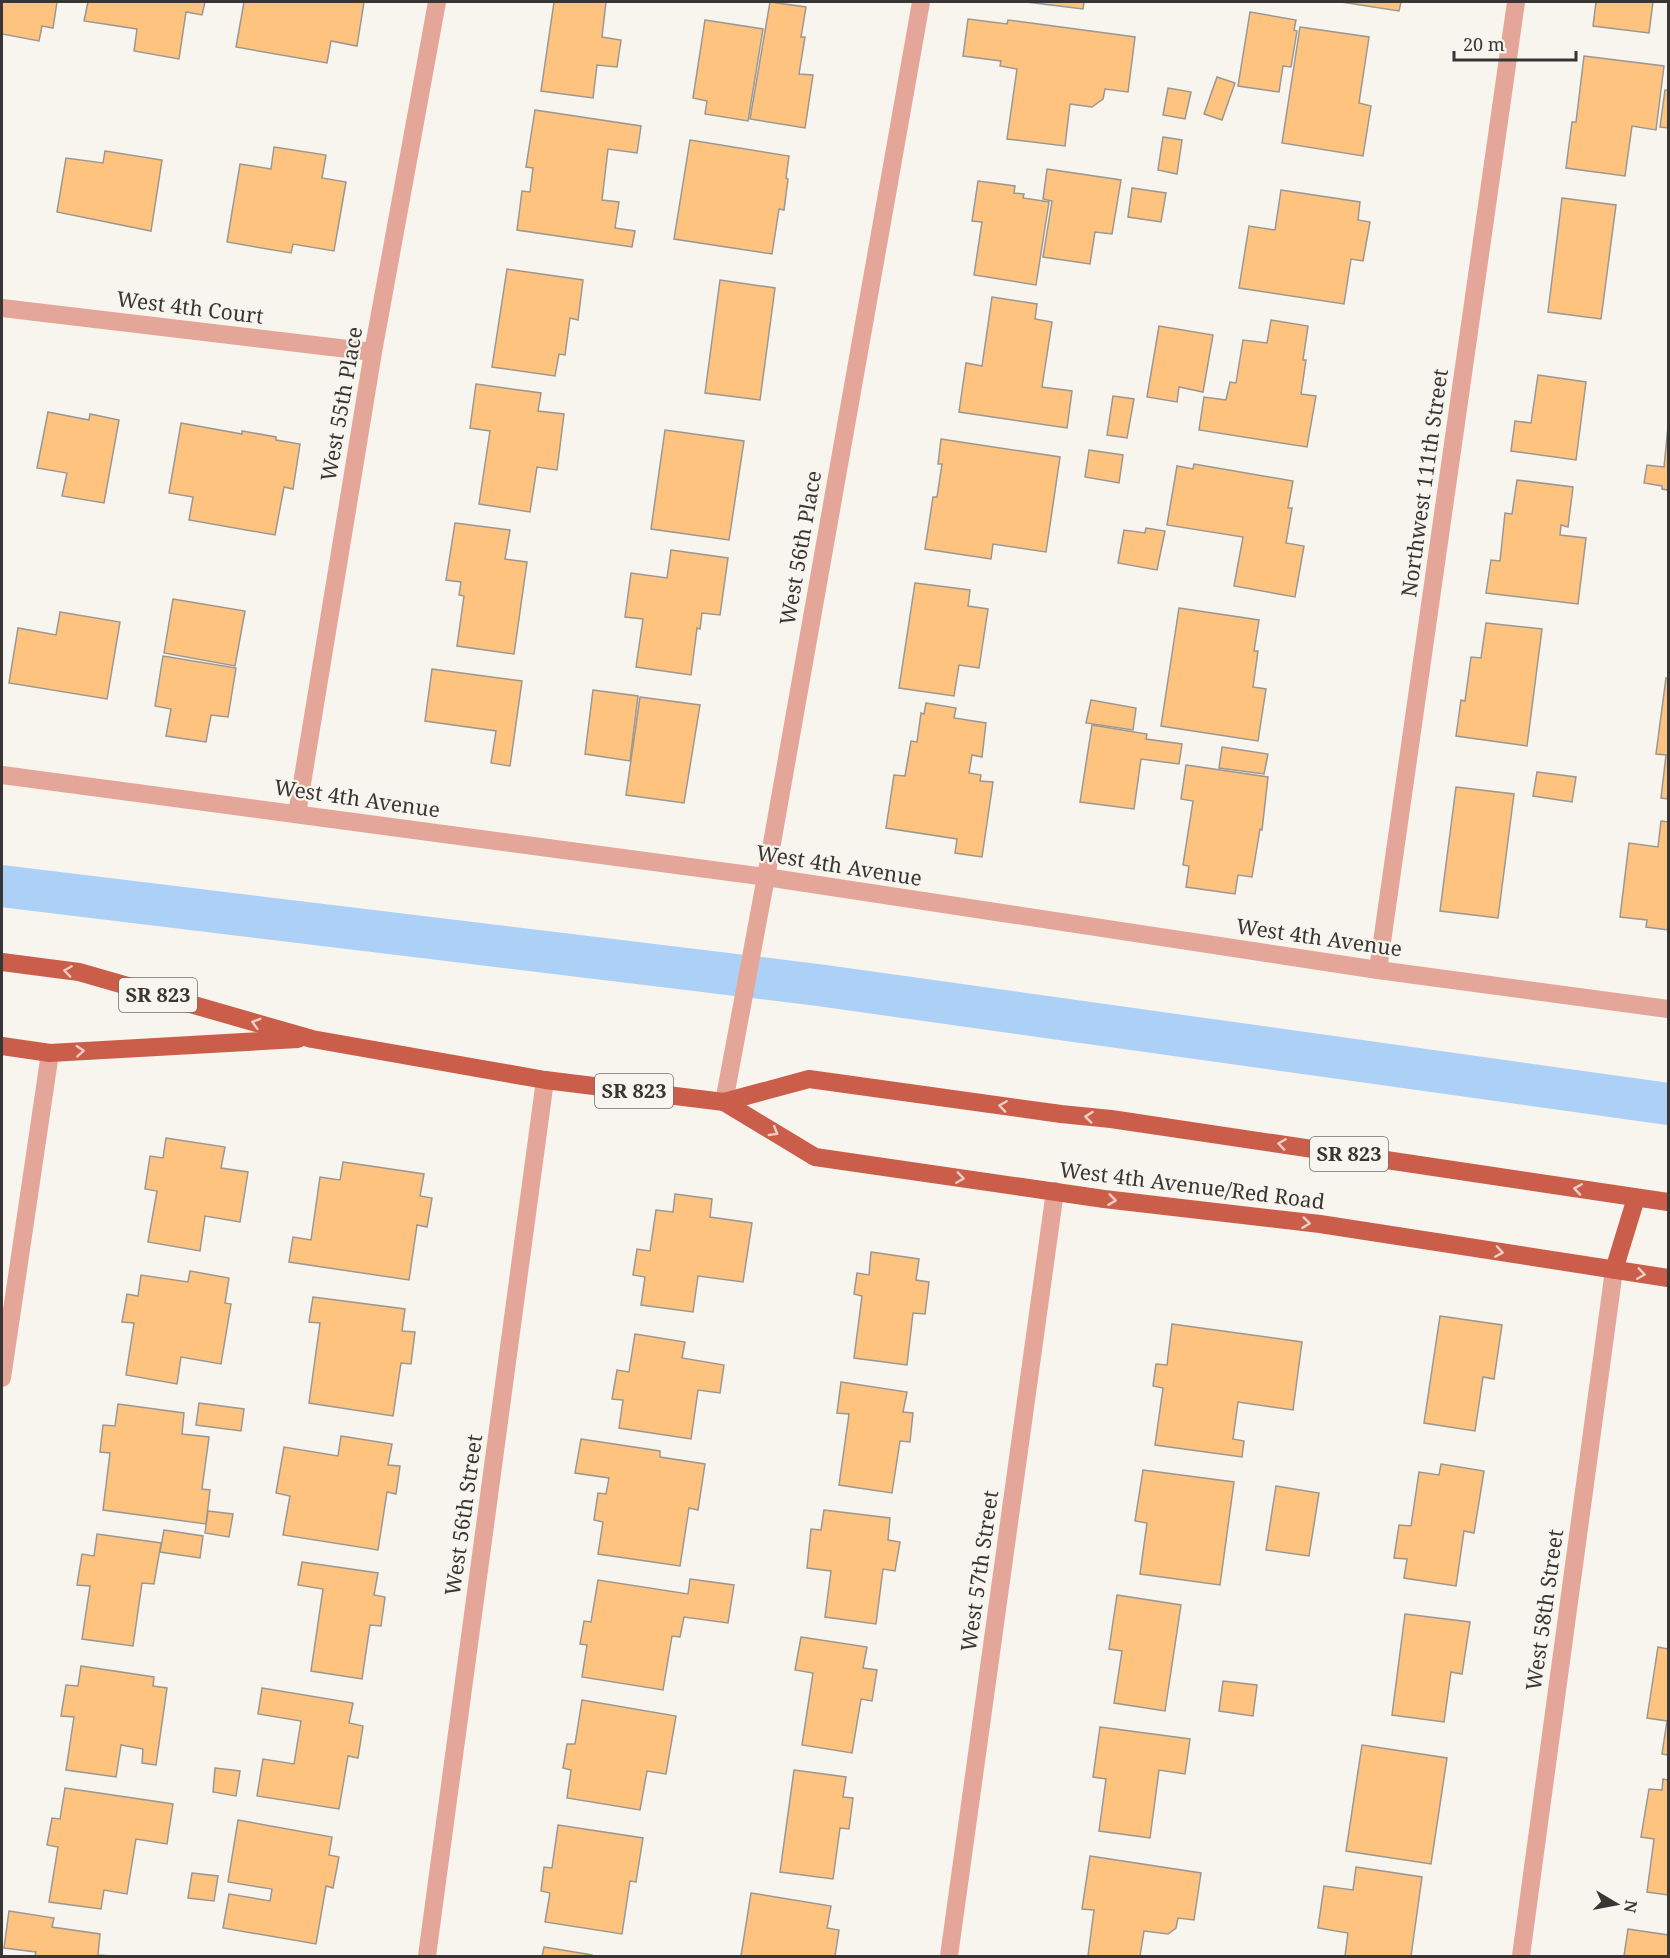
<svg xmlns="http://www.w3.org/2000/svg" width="1670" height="1958" font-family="'Noto Serif',serif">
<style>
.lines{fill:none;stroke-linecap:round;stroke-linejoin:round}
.canal{stroke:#add0f6;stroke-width:42}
.building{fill:#ffc380;stroke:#9c9792;stroke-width:1.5}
.minor{stroke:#e4a699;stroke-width:18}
.tertiary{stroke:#e4a699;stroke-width:18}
.primary{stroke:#cb5e4a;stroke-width:18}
.oneway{stroke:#edcec5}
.labels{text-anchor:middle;stroke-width:4.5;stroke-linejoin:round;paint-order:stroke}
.shield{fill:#f8f4ee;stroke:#716f6c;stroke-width:1.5}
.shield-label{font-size:20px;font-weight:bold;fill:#373634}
.street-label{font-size:21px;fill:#373634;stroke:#f8f4ee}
</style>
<rect width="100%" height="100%" fill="#f8f4ee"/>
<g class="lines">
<path class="canal" d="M2,886L818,985L1668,1104"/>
</g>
<g class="building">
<path d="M2,2H57L53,28L42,26L39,41L2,34Z"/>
<path d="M88,2H205L202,15L186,12L179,59L134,51L137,29L84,21Z"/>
<path d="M244,2H364L357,46L331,41L327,63L236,47Z"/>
<path d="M554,2H606L602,37L621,40L617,67L597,65L593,98L541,91Z"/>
<path d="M770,2L806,7L801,37H805L799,74L813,75L805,128L750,119Z"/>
<path d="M1026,2H1084L1083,9Z"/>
<path d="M1341,2H1401L1399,11Z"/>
<path d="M1596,2H1653L1649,33L1593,26Z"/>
<path d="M1250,12L1296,20L1294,30L1297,31L1291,67L1283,66L1279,92L1238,86Z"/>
<path d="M968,19L1007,24L1008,20L1135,37L1128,92L1105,89L1103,99L1092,107L1070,104L1065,146L1007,139L1017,69L1000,66L1001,61L963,56Z"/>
<path d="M705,20L763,29L748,121L705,114L707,101L693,98Z"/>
<path d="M1300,27L1369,37L1359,103L1371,106L1363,156L1282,143Z"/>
<path d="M1584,56L1664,66L1656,130L1632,126L1625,176L1566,168L1572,122H1576Z"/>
<path d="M1217,77L1235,83L1222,120L1204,114Z"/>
<path d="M1168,88L1191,92L1185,119L1163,115Z"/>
<path d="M1665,90H1668V128L1660,127Z"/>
<path d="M535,110L641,126L637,153L608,149L602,200L619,202L615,228L635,231L632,247L517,230L522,191L530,192L533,168L526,167Z"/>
<path d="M1163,137L1182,140L1177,174L1158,170Z"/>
<path d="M690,140L789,156L786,178L788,179L784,210L779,209L772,254L674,239Z"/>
<path d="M274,147L326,155L322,178L346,182L334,251L293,244L291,253L227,242L240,164L271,169Z"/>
<path d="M105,151L162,160L151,231L57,212L66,158L103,163Z"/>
<path d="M1047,169L1121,180L1112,234L1095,232L1090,264L1043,257L1052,201L1043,199Z"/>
<path d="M978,181L1015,186L1014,193L1024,194L1023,198L1049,202L1036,285L974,275L982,222L972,221Z"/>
<path d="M1132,188L1166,193L1161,222L1128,217Z"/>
<path d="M1281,190L1360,202L1358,220L1370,222L1363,261L1351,259L1344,304L1239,288L1249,226L1275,230Z"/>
<path d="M1562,198L1616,205L1601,319L1548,312Z"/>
<path d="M507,269L583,280L578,320L570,318L565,355L559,354L555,376L492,367Z"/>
<path d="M720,280L775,288L760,400L705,393Z"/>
<path d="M992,297L1037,304L1035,319L1052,322L1042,387L1072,391L1067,428L959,412L966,363L982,366Z"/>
<path d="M1271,320L1308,326L1303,360H1306L1301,394L1316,396L1307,447L1199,430L1204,397L1226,400L1230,382L1236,383L1243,340L1267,343Z"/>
<path d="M1159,326L1213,335L1203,392L1179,387L1177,402L1147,397Z"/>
<path d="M1538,375L1586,382L1576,460L1511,451L1515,421L1531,423Z"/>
<path d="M476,384L541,393L538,411L564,414L557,470L537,467L530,512L479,504L490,431L470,428Z"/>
<path d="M1113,396L1134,399L1127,438L1107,435Z"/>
<path d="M48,412L89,420L90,414L119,420L104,503L62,496L67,473L37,468Z"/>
<path d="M181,423L242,434V431L276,437V440L300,444L293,489L284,487L275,535L189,520L193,497L169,493Z"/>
<path d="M1668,426V490L1662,489V486L1644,483L1647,465L1664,467Z"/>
<path d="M665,430L744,441L729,540L651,529Z"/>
<path d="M941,439L1060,457L1046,552L993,544L991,559L925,549L933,497H937L942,464H938Z"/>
<path d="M1089,450L1123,455L1119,483L1085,477Z"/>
<path d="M1194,464L1293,481L1288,508H1292L1286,543L1304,546L1295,597L1234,586L1243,537L1167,525L1177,466L1193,469Z"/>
<path d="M1517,480L1573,487L1568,527L1561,525L1560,535L1586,538L1578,604L1486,593L1491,560L1500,561L1505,513L1512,514Z"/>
<path d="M455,523L510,530L505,559L527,562L514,654L457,646L464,596L459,595L461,582L446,580Z"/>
<path d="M1146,528L1165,531L1157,570L1118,563L1124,530L1145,533Z"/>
<path d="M671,550L728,558L720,615L702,613L700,629L697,628L691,675L636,667L643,619L625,617L631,573L667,578Z"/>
<path d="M915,583L970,590L968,606L988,609L979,668L959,665L954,696L899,688Z"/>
<path d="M173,599L245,611L235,666L164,653Z"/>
<path d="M1179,608L1259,620L1254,651H1258L1253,687L1266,689L1258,741L1161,726Z"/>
<path d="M60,612L120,622L107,699L9,683L18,628L56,635Z"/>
<path d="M1486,623L1542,629L1527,746L1456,736L1461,700L1465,701L1471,657L1481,658Z"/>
<path d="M163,656L236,668L228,717L211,715L206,742L166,736L171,709L155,706Z"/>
<path d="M432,669L522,681L510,766L491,763L496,731L425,721Z"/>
<path d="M1666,678L1668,679V799L1661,798L1666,755L1656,754Z"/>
<path d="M593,690L638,696L630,761L585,754Z"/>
<path d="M640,697L700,705L684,803L626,795Z"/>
<path d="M1091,700L1136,708L1133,730L1086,723Z"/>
<path d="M926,703L956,708L954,718L986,723L982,757L972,755L969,773L981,775L980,781L993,782L982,857L955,853L957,839L886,828L894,775L905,776L911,741L917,742L921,713L924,714Z"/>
<path d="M1092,725L1147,734L1146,739L1182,744L1179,764L1141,759L1134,809L1080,802Z"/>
<path d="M1222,747L1268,754L1264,774L1219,768Z"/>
<path d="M1186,765L1268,777L1262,830L1260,829L1252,877L1238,875L1235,894L1186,887L1189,866L1183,865L1193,801L1181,799Z"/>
<path d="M1537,772L1576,777L1572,802L1533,796Z"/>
<path d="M1456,787L1514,794L1498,918L1440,911Z"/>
<path d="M1661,821L1668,822V930L1646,927L1647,920L1620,917L1629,843L1658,847Z"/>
<path d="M166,1138L225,1147L221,1168L248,1172L240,1222L205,1216L200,1251L148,1242L157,1191L145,1189L150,1156L163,1158Z"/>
<path d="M343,1162L424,1174L420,1196L432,1198L427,1227L417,1225L409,1280L289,1262L293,1237L311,1240L320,1177L340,1180Z"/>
<path d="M675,1194L712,1199L710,1217L752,1223L743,1282L698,1276L693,1312L641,1305L645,1277L633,1275L637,1249L650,1251L656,1210L673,1212Z"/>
<path d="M871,1252L919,1259L916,1280L929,1282L925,1314L913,1313L907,1365L854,1358L862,1296L854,1294L857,1273L869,1275Z"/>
<path d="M190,1271L229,1278L225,1303L231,1304L221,1364L181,1357L177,1384L126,1375L134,1323L122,1322L127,1294L138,1296L141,1275L188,1282Z"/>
<path d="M313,1297L405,1309L402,1331L415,1332L411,1364L401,1363L393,1416L309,1403L320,1323L309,1322Z"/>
<path d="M1440,1316L1502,1325L1494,1379L1483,1377L1475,1431L1424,1423Z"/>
<path d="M1172,1324L1302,1342L1293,1410L1238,1402L1233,1439L1244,1441L1242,1457L1155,1445L1163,1388L1153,1386L1156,1364L1167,1365Z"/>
<path d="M635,1334L685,1342L682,1358L724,1365L720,1393L698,1390L691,1439L619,1428L623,1400L612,1399L617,1370L629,1372Z"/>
<path d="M841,1382L907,1392L903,1412L913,1413L910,1442L900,1441L892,1493L839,1485L849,1414L837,1413Z"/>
<path d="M199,1403L244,1409L241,1431L196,1425Z"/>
<path d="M118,1404L184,1413L182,1434L209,1437L202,1489L210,1490L206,1524L103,1510L110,1453L100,1452L103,1425L115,1426Z"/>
<path d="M341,1436L392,1444L388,1465L400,1466L396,1494L387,1492L378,1550L283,1535L290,1496L276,1493L284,1447L338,1456Z"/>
<path d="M581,1439L660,1451V1457L705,1464L698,1510L689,1508L680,1566L598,1554L603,1522L594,1520L598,1493L606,1494L609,1478L575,1473Z"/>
<path d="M1441,1464L1484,1471L1474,1533L1464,1531L1456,1586L1404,1578L1407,1559L1394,1558L1399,1525L1411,1526L1419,1472L1439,1475Z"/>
<path d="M1143,1470L1234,1482L1220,1585L1140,1574L1147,1523L1135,1521Z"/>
<path d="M1276,1486L1319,1493L1309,1556L1266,1550Z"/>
<path d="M824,1510L890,1518L888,1540L900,1542L895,1571L883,1569L876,1624L825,1617L831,1571L807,1568L811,1529L821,1530Z"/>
<path d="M208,1511L233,1514L229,1537L205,1533Z"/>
<path d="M164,1530L203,1536L200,1558L160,1552Z"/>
<path d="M97,1534L161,1543L154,1584L142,1583L133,1646L82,1639L90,1586L77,1585L82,1554L94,1556Z"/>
<path d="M302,1562L378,1573L374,1595L385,1597L381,1626L370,1625L362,1679L311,1671L323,1589L298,1585Z"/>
<path d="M690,1579L734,1585L728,1623L684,1617L680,1637L672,1636L663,1690L582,1677L587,1645L580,1644L584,1621L591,1622L598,1580L688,1594Z"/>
<path d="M1117,1595L1181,1605L1165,1711L1114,1703L1122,1651L1109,1649Z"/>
<path d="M1405,1614L1470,1622L1462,1674L1451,1672L1444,1722L1392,1715Z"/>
<path d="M801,1637L867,1647L863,1668L877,1670L872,1701L861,1699L852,1753L802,1745L813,1673L795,1670Z"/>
<path d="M1658,1647L1668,1649V1755L1662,1754L1667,1721L1647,1718Z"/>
<path d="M81,1666L154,1677L153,1686L167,1688L156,1765L142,1763L143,1749L121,1745L116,1777L66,1770L74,1717L61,1716L66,1685L78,1686Z"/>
<path d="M1223,1681L1257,1685L1253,1716L1219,1711Z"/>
<path d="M262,1688L353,1703L349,1723L363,1726L358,1758L348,1756L339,1809L257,1796L263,1759L294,1764L301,1721L258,1714Z"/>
<path d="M582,1700L676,1716L666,1774L647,1771L640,1810L567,1798L571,1770L563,1768L567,1744H575Z"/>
<path d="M1100,1727L1190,1739L1185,1774L1159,1770L1150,1838L1099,1831L1106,1779L1093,1777Z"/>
<path d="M1362,1745L1447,1758L1431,1864L1346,1851Z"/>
<path d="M215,1768L240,1771L236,1796L213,1792Z"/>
<path d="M794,1770L846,1777L843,1797L853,1798L849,1829L840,1828L833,1879L780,1872Z"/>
<path d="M1663,1779L1668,1780V1895L1647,1892L1654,1839L1641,1837L1649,1789L1662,1790Z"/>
<path d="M65,1788L173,1804L167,1844L136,1839L127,1894L104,1890L101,1909L49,1902L58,1847L47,1845L52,1818L60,1819Z"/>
<path d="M238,1820L332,1837L329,1855L339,1857L333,1888L326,1886L316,1944L223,1928L229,1894L270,1901L272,1889L228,1882Z"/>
<path d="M558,1825L643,1838L636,1882L630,1881L622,1934L545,1922L550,1893L541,1891L544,1867L552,1868Z"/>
<path d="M1090,1856L1201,1873L1194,1920L1178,1918L1176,1928L1168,1934L1144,1931L1140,1956H1088L1094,1910L1082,1909Z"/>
<path d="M1356,1867L1422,1877L1411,1956H1345L1348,1933L1318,1928L1324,1886L1353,1890Z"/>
<path d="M192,1873L218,1876L214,1901L188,1898Z"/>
<path d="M751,1893L831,1906L827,1928L839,1930L835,1956H741Z"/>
<path d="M9,1911L54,1918L52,1927L100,1934L98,1955L111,1956H35L36,1952L4,1948Z"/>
<path d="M1628,1929L1668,1935V1956H1624Z"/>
<path d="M544,1947L592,1955V1956H542Z"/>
</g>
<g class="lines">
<g class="minor">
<path d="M2,308L373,352"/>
<path d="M2,775L766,877L1378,970L1668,1009"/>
<path d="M297,814L373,352L437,2"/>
<path d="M1378,970L1516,2"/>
<path d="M2,1378L50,1053"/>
<path d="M949,1956L1055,1191"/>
<path d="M1521,1956L1614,1270"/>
</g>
<g class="tertiary">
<path d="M724,1102L766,877L921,2"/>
<path d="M427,1956L545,1080"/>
</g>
<g class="primary">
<path d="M2,962L79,972L312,1039L545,1080L724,1102L809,1079L1061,1114L1111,1119L1668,1202"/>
<path d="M2,1046L50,1053L298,1039"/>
<path d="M724,1102L815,1157L1104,1199L1320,1224L1668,1278"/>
<path d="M1614,1270L1636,1198"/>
</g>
</g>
<defs><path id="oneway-chevron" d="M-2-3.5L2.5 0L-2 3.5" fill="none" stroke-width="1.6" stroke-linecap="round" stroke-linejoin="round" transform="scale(1.5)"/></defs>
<g class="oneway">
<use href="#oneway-chevron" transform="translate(68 971) rotate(-172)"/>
<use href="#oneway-chevron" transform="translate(256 1023) rotate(-164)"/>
<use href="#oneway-chevron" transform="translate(80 1051) rotate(-3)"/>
<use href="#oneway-chevron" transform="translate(1003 1106) rotate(-172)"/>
<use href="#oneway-chevron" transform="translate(1089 1117) rotate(-174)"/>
<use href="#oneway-chevron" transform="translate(774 1132) rotate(31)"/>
<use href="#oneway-chevron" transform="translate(1282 1144) rotate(-172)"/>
<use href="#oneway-chevron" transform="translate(960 1178) rotate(8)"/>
<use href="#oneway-chevron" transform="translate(1578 1189) rotate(-171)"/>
<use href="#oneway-chevron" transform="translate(1112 1200) rotate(7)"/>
<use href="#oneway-chevron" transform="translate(1306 1223) rotate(7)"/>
<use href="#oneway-chevron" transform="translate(1499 1252) rotate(9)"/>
<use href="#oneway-chevron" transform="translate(1641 1274) rotate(8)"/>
</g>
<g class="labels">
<g class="shield">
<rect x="119" y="978" width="78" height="34" rx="4.5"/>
<rect x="595" y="1074" width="78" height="34" rx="4.5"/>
<rect x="1310" y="1137" width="78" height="34" rx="4.5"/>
</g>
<g class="shield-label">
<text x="158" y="1002">SR 823</text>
<text x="634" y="1098">SR 823</text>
<text x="1349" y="1161">SR 823</text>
</g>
<g class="street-label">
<text transform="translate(190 308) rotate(7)" y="7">West 4th Court</text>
<text transform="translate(342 404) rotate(-80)" y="7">West 55th Place</text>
<text transform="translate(1425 483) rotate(-82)" y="7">Northwest 111th Street</text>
<text transform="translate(801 548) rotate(-80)" y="7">West 56th Place</text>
<text transform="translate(357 799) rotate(8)" y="7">West 4th Avenue</text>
<text transform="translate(839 866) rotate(9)" y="7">West 4th Avenue</text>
<text transform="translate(1319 938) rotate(8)" y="7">West 4th Avenue</text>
<text transform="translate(1192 1186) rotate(7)" y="7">West 4th Avenue/Red Road</text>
<text transform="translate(464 1515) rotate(-82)" y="7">West 56th Street</text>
<text transform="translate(980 1571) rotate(-82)" y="7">West 57th Street</text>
<text transform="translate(1545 1610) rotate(-82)" y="7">West 58th Street</text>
</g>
</g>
<rect width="1670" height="1958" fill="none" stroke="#373634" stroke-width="6"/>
<g transform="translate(1616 1904) rotate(100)" stroke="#f8f4ee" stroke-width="4.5" paint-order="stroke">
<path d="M0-4.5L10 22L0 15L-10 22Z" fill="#373634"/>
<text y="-9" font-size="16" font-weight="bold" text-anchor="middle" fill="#373634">N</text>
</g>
<path d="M1454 51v9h122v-9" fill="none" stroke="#373634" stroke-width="3"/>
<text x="1463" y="51" font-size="18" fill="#373634" stroke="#f8f4ee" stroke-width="4.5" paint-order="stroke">20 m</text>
</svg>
